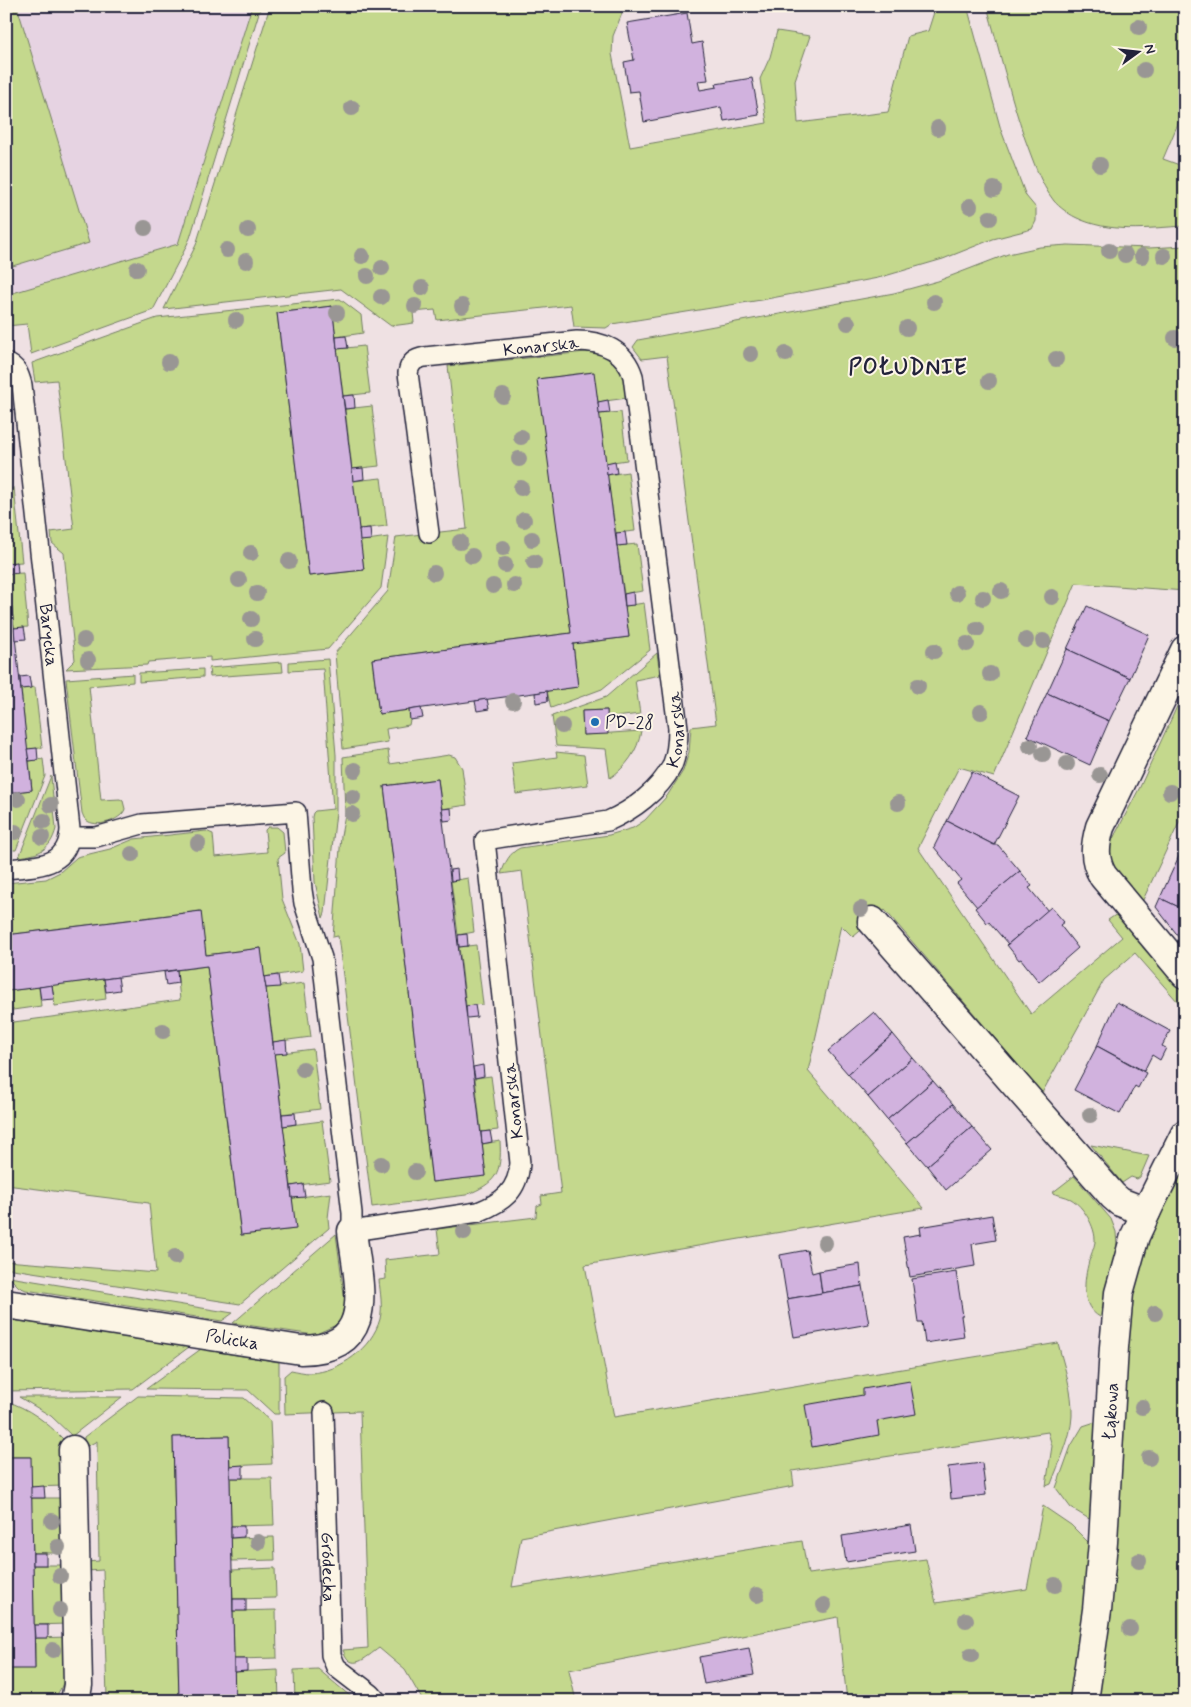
<svg xmlns="http://www.w3.org/2000/svg" width="1191" height="1707" font-family="Mynerve,sans-serif">
<style>
.built{fill:#e6d3e2}
.green{fill:#c4d88d;stroke:#737d64}
.building{fill:#d1b2de;stroke:#22223b}
.lines{fill:none;stroke-linecap:round;stroke-linejoin:round}
.lane-casing{stroke:#22223b;stroke-width:22}
.street-casing{stroke:#22223b;stroke-width:31}
.lane{stroke:#fcf5e5;stroke-width:19}
.street{stroke:#fcf5e5;stroke-width:28}
.tree{fill:#999694}
.poi-dot{fill:#1f6fb2;stroke:#fcf5e5;stroke-width:2}
.labels{text-anchor:middle;stroke-width:4;stroke-linejoin:round;paint-order:stroke}
.street-label{font-size:18px;fill:#22223b;stroke:#fcf5e5}
.poi-label{font-size:18px;fill:#22223b;stroke:#fcf5e5;text-anchor:start}
.district-label{font-size:22px;font-weight:bold;letter-spacing:1px;fill:#22223b;stroke:#fcf5e5}
</style>
<rect width="100%" height="100%" fill="#efe1e3"/>
<filter id="ink" filterUnits="userSpaceOnUse"><feTurbulence type="fractalNoise" baseFrequency=".02" numOctaves="2"/><feDisplacementMap in="SourceGraphic" scale="10" xChannelSelector="R" yChannelSelector="G"/><feConvolveMatrix kernelMatrix="1 2 1 2 8 2 1 2 1" color-interpolation-filters="sRGB"/></filter>
<g filter="url(#ink)">
<path class="built" d="M6,6H252L178,244L6,295Z"/>
<g class="green">
<path d="M6,6H17L89,243L6,268Z"/>
<path d="M252,6H261L190,238L184,251L153,310L31,354L27,324L6,326V295L178,244Z"/>
<path d="M270,6H625L613,36L612,54L630,147L767,123L760,79L770,57L777,31L810,36L795,80L798,123L888,112L908,36L928,31L936,6H967L1001,130L1026,196L1036,208V221L1032,229L993,239L943,259L878,278L761,300L612,324L606,328L574,327L571,305L437,320L435,310L413,312L414,323L391,326L341,289L164,309L196,245Z"/>
<path d="M987,6H1185V107L1163,159L1185,167V226C1148,228 1109,234 1075,217C1069,214 1059,207 1054,201C1040,183 1033,160 1025,139C1010,95 999,50 987,6Z"/>
<path d="M1068,245L1149,248L1185,246V559L1182,561L1180,575L1185,580V591L1076,583L994,777L959,767L918,848L1031,1014L1122,937L1108,920L1117,914L1145,950L1185,993V1010L1135,953L1104,980L1042,1093L885,910L853,937L841,925L808,1071L924,1208L585,1265L614,1417L1058,1343C1064,1367 1073,1391 1072,1416C1071,1439 1059,1462 1051,1484L1046,1486L1052,1446L1048,1432L792,1471L794,1486L521,1537L512,1587L802,1541L808,1574L926,1559L936,1603L1027,1589L1043,1506L1071,1525L1091,1545L1071,1701H847L838,1617L569,1670L576,1701H423L405,1670L379,1648C366,1657 351,1674 343,1650L368,1648L360,1411L285,1414L284,1376L291,1370C297,1371 304,1373 310,1373C340,1372 372,1348 380,1319C383,1306 380,1292 379,1280L386,1279L385,1260L440,1254L437,1229L536,1217L537,1206L542,1204L541,1196L561,1193L522,871L501,874C505,863 509,853 520,848L609,835L633,828L645,820L667,796L683,771L689,752L691,727L716,724L667,356L642,359L633,347L638,340L894,293L938,281L1008,254L1040,247Z"/>
<path d="M340,299L361,315L363,333L336,337L332,306L277,313L309,576L364,570L360,541L388,537L381,588L328,649L210,661V657L148,662L147,665L66,669L75,660L64,553L52,543L51,532L74,529L57,380L35,382L32,363L157,318Z"/>
<path d="M364,346L370,393L343,396L337,349Z"/>
<path d="M586,352C618,354 623,370 627,398L598,402L593,372L538,379L571,633L372,659L379,714L409,710L410,720L409,725L386,729L388,742L343,749L335,653L388,591L396,537L467,529L448,366Z"/>
<path d="M372,406L379,466L352,469L345,409Z"/>
<path d="M621,412L627,460L606,463L599,414Z"/>
<path d="M628,472L635,531L616,533L607,475Z"/>
<path d="M381,478L387,526L359,529L353,481Z"/>
<path d="M14,488L22,562L7,563L6,489Z"/>
<path d="M637,544L643,591L624,594L617,546Z"/>
<path d="M23,573L28,627L14,628L8,574Z"/>
<path d="M644,603L650,650L602,689L551,708L547,691L578,687L573,644L629,637L625,606Z"/>
<path d="M657,653L660,675L635,680L640,714L607,718V710L582,711L583,735L641,731C638,751 626,767 610,778L606,749L556,746L552,716L606,697Z"/>
<path d="M328,659L336,755V812L325,913L323,918L315,882L312,817L313,813L315,811L333,809L323,669L289,671V662Z"/>
<path d="M282,662L283,672L210,677L209,668Z"/>
<path d="M203,669V677L139,682V673Z"/>
<path d="M133,674V682L89,686L101,800L120,799L123,801L125,809C122,820 96,829 86,820C84,819 83,815 82,813L66,679Z"/>
<path d="M35,687L42,748L27,749L21,689Z"/>
<path d="M1185,689V810L1142,902L1110,863L1106,852L1140,787Z"/>
<path d="M388,750L390,764L449,755L455,757L462,768L467,805L442,809L438,779L384,786L432,1182L486,1176L482,1144L500,1141C502,1174 496,1183 466,1195L372,1207L338,936L333,937L341,836L345,814L343,757Z"/>
<path d="M556,752L584,755L588,785L516,794L512,763L557,757Z"/>
<path d="M43,759L45,776L16,850H6V793L32,790L29,761Z"/>
<path d="M51,776L56,829C50,850 40,854 19,857Z"/>
<path d="M268,827H277L283,832L285,853L278,858L282,899L300,944L303,971L264,977L261,948L206,955L200,911L6,935V883L46,879L60,872L77,857L110,849L134,839L206,831L213,834L215,857L267,852L265,830Z"/>
<path d="M468,878L474,932L458,935L451,881Z"/>
<path d="M476,945L483,1004L466,1006L459,947Z"/>
<path d="M207,966L241,1235L295,1229L292,1198L331,1193L328,1218L329,1228L240,1304L6,1268V1261L156,1273L149,1203L6,1185V1023L180,1000L177,970Z"/>
<path d="M6,977L8,991L39,987L41,1006L6,1011Z"/>
<path d="M104,979L106,999L55,1006L52,985Z"/>
<path d="M304,983L311,1037L273,1042L266,988Z"/>
<path d="M313,1049L320,1109L282,1114L274,1054Z"/>
<path d="M491,1076L498,1130L481,1132L475,1078Z"/>
<path d="M322,1121L330,1181L291,1186L283,1126Z"/>
<path d="M1091,1145L1149,1156L1140,1177L1137,1179L1131,1177L1122,1183Z"/>
<path d="M1185,1162V1701H1096L1128,1302L1145,1244Z"/>
<path d="M1074,1176L1111,1219L1116,1232L1117,1247L1100,1317C1080,1306 1084,1280 1089,1261C1091,1255 1094,1248 1095,1242C1096,1227 1083,1206 1071,1199C1065,1196 1058,1195 1052,1193Z"/>
<path d="M336,1234L345,1302L341,1319L334,1326L314,1335L233,1323Z"/>
<path d="M9,1277L233,1313L222,1321L26,1290L19,1287Z"/>
<path d="M6,1319L189,1347L133,1389L6,1391Z"/>
<path d="M201,1349L279,1362V1414H274L248,1390L146,1389Z"/>
<path d="M138,1396L244,1398L270,1421L272,1464L230,1466L229,1436L173,1437L179,1701H103L107,1698L103,1570L87,1571L86,1562L99,1561L97,1441L84,1448V1437Z"/>
<path d="M19,1397H122L72,1436L51,1416Z"/>
<path d="M6,1401C28,1408 47,1422 63,1439L64,1486L31,1487L30,1457H6Z"/>
<path d="M1095,1422L1091,1520L1071,1508L1056,1488L1071,1446L1083,1426Z"/>
<path d="M230,1478H272L274,1525L231,1526Z"/>
<path d="M31,1498H64L66,1553H33Z"/>
<path d="M274,1537L275,1560L232,1561L231,1538Z"/>
<path d="M33,1565H66L67,1624L34,1625Z"/>
<path d="M275,1568L276,1598L233,1599L232,1570Z"/>
<path d="M276,1610L277,1658L234,1659L233,1611Z"/>
<path d="M67,1637C66,1662 70,1681 52,1701H6V1669L35,1668V1638Z"/>
<path d="M318,1669L356,1701H295L294,1670Z"/>
<path d="M278,1670L279,1701H235L234,1672Z"/>
</g>
<g class="building">
<path d="M687,13L692,44L702,42L708,80L698,81L700,90L717,87L716,84L752,78L759,115L724,121L721,107L644,122L639,91L629,92L624,62L634,60L627,23Z"/>
<path d="M332,306L364,570L309,576L277,313Z"/>
<path d="M346,336L348,348L337,349L336,337Z"/>
<path d="M594,372L629,637L573,644L578,687L379,714L372,659L571,633L537,379Z"/>
<path d="M354,395L355,408L345,409L343,396Z"/>
<path d="M608,400L610,413L599,414L598,402Z"/>
<path d="M615,461L617,473L607,475L606,463Z"/>
<path d="M363,468L364,479L353,481L352,469Z"/>
<path d="M370,528L371,540L360,541L359,529Z"/>
<path d="M625,532L627,545L617,546L616,533Z"/>
<path d="M6,556L32,790L6,793Z"/>
<path d="M17,562L18,573L8,574L7,563Z"/>
<path d="M633,592L634,605L625,606L624,594Z"/>
<path d="M1087,606L1149,635L1130,678L1067,649Z"/>
<path d="M24,627L26,639L15,640L14,628Z"/>
<path d="M1067,649L1130,678L1109,721L1047,693Z"/>
<path d="M29,676L31,688L21,689L20,677Z"/>
<path d="M547,691L548,701L536,703L535,693Z"/>
<path d="M1047,693L1109,721L1090,765L1027,736Z"/>
<path d="M487,699L489,709L477,711L475,701Z"/>
<path d="M421,708L423,718L410,720L409,710Z"/>
<path d="M607,710L608,734L583,735L582,711Z"/>
<path d="M37,748L38,760L29,761L27,749Z"/>
<path d="M972,772L1019,796L994,845L947,821Z"/>
<path d="M438,779L486,1176L432,1182L384,786Z"/>
<path d="M451,808L452,820L444,821L442,809Z"/>
<path d="M947,821L994,845H998L1020,871L977,907L957,883L961,880L934,847Z"/>
<path d="M1185,844V859L1179,856Z"/>
<path d="M1179,856L1185,859V910L1160,898Z"/>
<path d="M457,869L458,880L451,881L450,870Z"/>
<path d="M1020,871L1032,886L1029,888L1048,911L1008,944L989,922L987,923L975,908Z"/>
<path d="M1160,898L1185,910V939L1179,937L1156,907Z"/>
<path d="M1051,907L1064,922L1060,925L1078,948L1039,982L1021,959L1019,960L1007,945Z"/>
<path d="M201,911L206,955L261,948L296,1229L241,1235L207,966L8,991L6,935Z"/>
<path d="M467,934L468,946L459,947L458,935Z"/>
<path d="M177,970L178,983L166,985L164,972Z"/>
<path d="M278,975L280,987L266,988L264,977Z"/>
<path d="M118,977L120,990L106,992L104,979Z"/>
<path d="M52,985L54,999L41,1000L39,987Z"/>
<path d="M1117,1002L1170,1031L1162,1046L1166,1048L1160,1060L1152,1055L1144,1071L1097,1046Z"/>
<path d="M475,1005L477,1017L467,1018L466,1006Z"/>
<path d="M874,1012L893,1034L848,1074L828,1051Z"/>
<path d="M893,1034L913,1058L868,1097L848,1074Z"/>
<path d="M286,1040L287,1053L274,1054L273,1042Z"/>
<path d="M1097,1046L1146,1073L1138,1088L1135,1086L1120,1114L1074,1090Z"/>
<path d="M913,1058L933,1081L887,1120L868,1097Z"/>
<path d="M483,1065L484,1076L475,1078L473,1067Z"/>
<path d="M933,1081L953,1104L907,1143L887,1120Z"/>
<path d="M953,1104L972,1127L927,1166L907,1143Z"/>
<path d="M295,1113L296,1124L283,1126L282,1114Z"/>
<path d="M972,1127L992,1150L946,1190L927,1166Z"/>
<path d="M490,1131L492,1142L482,1144L481,1132Z"/>
<path d="M303,1184L305,1197L292,1198L291,1186Z"/>
<path d="M992,1215L996,1240L972,1244L975,1266L910,1277L903,1237L921,1234L920,1227Z"/>
<path d="M807,1250L812,1273L819,1271L822,1293L787,1299L780,1255Z"/>
<path d="M860,1264L862,1286L822,1293L819,1271Z"/>
<path d="M956,1272L963,1316H961L964,1337L925,1343L922,1322H918L912,1279Z"/>
<path d="M862,1286L869,1324L794,1337L787,1299Z"/>
<path d="M910,1381L916,1414L877,1421L879,1435L812,1447L805,1405L863,1395V1389Z"/>
<path d="M229,1436L235,1701H179L173,1437Z"/>
<path d="M6,1457H31L35,1669H6Z"/>
<path d="M982,1463L986,1495L951,1499L948,1467Z"/>
<path d="M243,1465V1478H230V1466Z"/>
<path d="M44,1486L45,1498H31V1487Z"/>
<path d="M911,1525L915,1551L846,1562L842,1536Z"/>
<path d="M231,1526H244V1537L231,1538Z"/>
<rect x="33" y="1553" width="13" height="12"/>
<rect x="233" y="1599" width="13" height="12"/>
<path d="M34,1625H48V1638H35Z"/>
<path d="M749,1648L754,1675L704,1684L699,1657Z"/>
<path d="M234,1659H247V1671L234,1672Z"/>
</g>
<g class="lines">
<g class="lane-casing">
<g id="lane">
<path id="s1" d="M6,363C17,367 19,374 22,385L70,829C69,868 36,866 6,869"/>
<path id="s2" d="M69,837H96L142,824L296,812L302,890L304,903L322,958L352,1213V1231L478,1212C503,1202 518,1191 520,1163L485,840L608,821C633,810 659,791 672,766C677,754 678,741 678,728L633,376C625,350 603,341 577,341L425,357C415,359 410,362 408,373L429,533"/>
<path id="s3" d="M324,1412L331,1655L336,1667L371,1694L377,1701"/>
</g>
</g>
<g class="street-casing">
<g id="street">
<path d="M1185,650L1100,827C1095,845 1093,859 1103,876L1185,974"/>
<path d="M872,921L1113,1196L1120,1202L1146,1212"/>
<path id="s4" d="M6,1304L301,1350C380,1349 358,1284 352,1231"/>
<path d="M73,1450L78,1685L75,1701"/>
<path id="s5" d="M1084,1701L1097,1610L1103,1542L1114,1347L1119,1293L1135,1236L1150,1204L1185,1134"/>
</g>
</g>
<use href="#lane" class="lane"/>
<use href="#street" class="street"/>
</g>
<g class="tree">
<circle cx="1139" cy="27" r="8"/>
<circle cx="1144" cy="70" r="8"/>
<circle cx="352" cy="108" r="8"/>
<circle cx="938" cy="128" r="8"/>
<circle cx="1100" cy="165" r="8"/>
<circle cx="994" cy="189" r="8"/>
<circle cx="970" cy="206" r="8"/>
<circle cx="990" cy="218" r="8"/>
<circle cx="145" cy="228" r="8"/>
<circle cx="248" cy="230" r="8"/>
<circle cx="227" cy="250" r="8"/>
<circle cx="1109" cy="251" r="8"/>
<circle cx="1125" cy="255" r="8"/>
<circle cx="362" cy="256" r="8"/>
<circle cx="1142" cy="256" r="8"/>
<circle cx="1164" cy="256" r="8"/>
<circle cx="246" cy="261" r="8"/>
<circle cx="382" cy="268" r="8"/>
<circle cx="137" cy="269" r="8"/>
<circle cx="367" cy="276" r="8"/>
<circle cx="422" cy="288" r="8"/>
<circle cx="381" cy="297" r="8"/>
<circle cx="934" cy="302" r="8"/>
<circle cx="415" cy="306" r="8"/>
<circle cx="462" cy="306" r="8"/>
<circle cx="337" cy="313" r="8"/>
<circle cx="236" cy="320" r="8"/>
<circle cx="848" cy="323" r="8"/>
<circle cx="907" cy="328" r="8"/>
<circle cx="1175" cy="338" r="8"/>
<circle cx="751" cy="354" r="8"/>
<circle cx="786" cy="354" r="8"/>
<circle cx="1056" cy="359" r="8"/>
<circle cx="169" cy="362" r="8"/>
<circle cx="989" cy="381" r="8"/>
<circle cx="503" cy="396" r="8"/>
<circle cx="521" cy="437" r="8"/>
<circle cx="519" cy="459" r="8"/>
<circle cx="521" cy="488" r="8"/>
<circle cx="524" cy="520" r="8"/>
<circle cx="532" cy="539" r="8"/>
<circle cx="460" cy="542" r="8"/>
<circle cx="503" cy="548" r="8"/>
<circle cx="251" cy="553" r="8"/>
<circle cx="472" cy="556" r="8"/>
<circle cx="289" cy="561" r="8"/>
<circle cx="534" cy="562" r="8"/>
<circle cx="505" cy="565" r="8"/>
<circle cx="434" cy="573" r="8"/>
<circle cx="239" cy="580" r="8"/>
<circle cx="514" cy="585" r="8"/>
<circle cx="493" cy="586" r="8"/>
<circle cx="1001" cy="591" r="8"/>
<circle cx="257" cy="593" r="8"/>
<circle cx="957" cy="593" r="8"/>
<circle cx="1052" cy="597" r="8"/>
<circle cx="983" cy="598" r="8"/>
<circle cx="251" cy="619" r="8"/>
<circle cx="977" cy="629" r="8"/>
<circle cx="255" cy="639" r="8"/>
<circle cx="84" cy="640" r="8"/>
<circle cx="1026" cy="640" r="8"/>
<circle cx="1043" cy="641" r="8"/>
<circle cx="967" cy="644" r="8"/>
<circle cx="934" cy="651" r="8"/>
<circle cx="88" cy="660" r="8"/>
<circle cx="990" cy="674" r="8"/>
<circle cx="918" cy="686" r="8"/>
<circle cx="513" cy="701" r="8"/>
<circle cx="981" cy="712" r="8"/>
<circle cx="562" cy="726" r="8"/>
<circle cx="1030" cy="746" r="8"/>
<circle cx="1043" cy="754" r="8"/>
<circle cx="1067" cy="764" r="8"/>
<circle cx="355" cy="770" r="8"/>
<circle cx="1100" cy="775" r="8"/>
<circle cx="1170" cy="792" r="8"/>
<circle cx="353" cy="797" r="8"/>
<circle cx="18" cy="799" r="8"/>
<circle cx="898" cy="803" r="8"/>
<circle cx="51" cy="805" r="8"/>
<circle cx="352" cy="814" r="8"/>
<circle cx="44" cy="821" r="8"/>
<circle cx="15" cy="832" r="8"/>
<circle cx="42" cy="837" r="8"/>
<circle cx="198" cy="843" r="8"/>
<circle cx="132" cy="854" r="8"/>
<circle cx="861" cy="909" r="8"/>
<circle cx="163" cy="1031" r="8"/>
<circle cx="303" cy="1069" r="8"/>
<circle cx="1090" cy="1115" r="8"/>
<circle cx="381" cy="1164" r="8"/>
<circle cx="415" cy="1172" r="8"/>
<circle cx="464" cy="1232" r="8"/>
<circle cx="825" cy="1243" r="8"/>
<circle cx="175" cy="1257" r="8"/>
<circle cx="1155" cy="1313" r="8"/>
<circle cx="1142" cy="1407" r="8"/>
<circle cx="1149" cy="1458" r="8"/>
<circle cx="52" cy="1521" r="8"/>
<circle cx="258" cy="1542" r="8"/>
<circle cx="58" cy="1547" r="8"/>
<circle cx="1139" cy="1561" r="8"/>
<circle cx="60" cy="1576" r="8"/>
<circle cx="1055" cy="1585" r="8"/>
<circle cx="757" cy="1595" r="8"/>
<circle cx="824" cy="1605" r="8"/>
<circle cx="60" cy="1610" r="8"/>
<circle cx="966" cy="1620" r="8"/>
<circle cx="1130" cy="1629" r="8"/>
<circle cx="53" cy="1650" r="8"/>
<circle cx="971" cy="1655" r="8"/>
</g>
</g>
<circle class="poi-dot" cx="595" cy="722" r="5"/>
<g class="labels">
<g class="street-label">
<text transform="translate(541 346) rotate(-6)" y="6">Konarska</text>
<text dy="6" stroke="none"><textPath href="#s1" startOffset="280">Barycka</textPath></text>
<text dy="6" stroke="none"><textPath href="#s2" startOffset="1422">Konarska</textPath></text>
<text transform="translate(513 1101) rotate(-96)" y="6">Konarska</text>
<text dy="6" stroke="none"><textPath href="#s4" startOffset="229">Policka</textPath></text>
<text dy="6" stroke="none"><textPath href="#s5" startOffset="291">Łąkowa</textPath></text>
<text dy="6" stroke="none"><textPath href="#s3" startOffset="155">Gródecka</textPath></text>
</g>
<g class="poi-label">
<text x="605" y="728">PD-28</text>
</g>
<g class="district-label">
<text x="908" y="374">POŁUDNIE</text>
</g>
</g>
<rect width="1191" height="1707" fill="none" stroke="#fcf5e5" stroke-width="25"/>
<rect x="12" y="12" width="1166" height="1682" fill="none" stroke="#22223b" stroke-width="2" filter="url(#ink)"/>
<g transform="translate(1138 52) rotate(75)" stroke="#fcf5e5" stroke-width="4" paint-order="stroke">
<path d="M0-4L9 19L0 12L-9 19Z" fill="#22223b"/>
<text y="-8" font-size="14" font-weight="bold" text-anchor="middle" fill="#22223b">N</text>
</g>
</svg>
